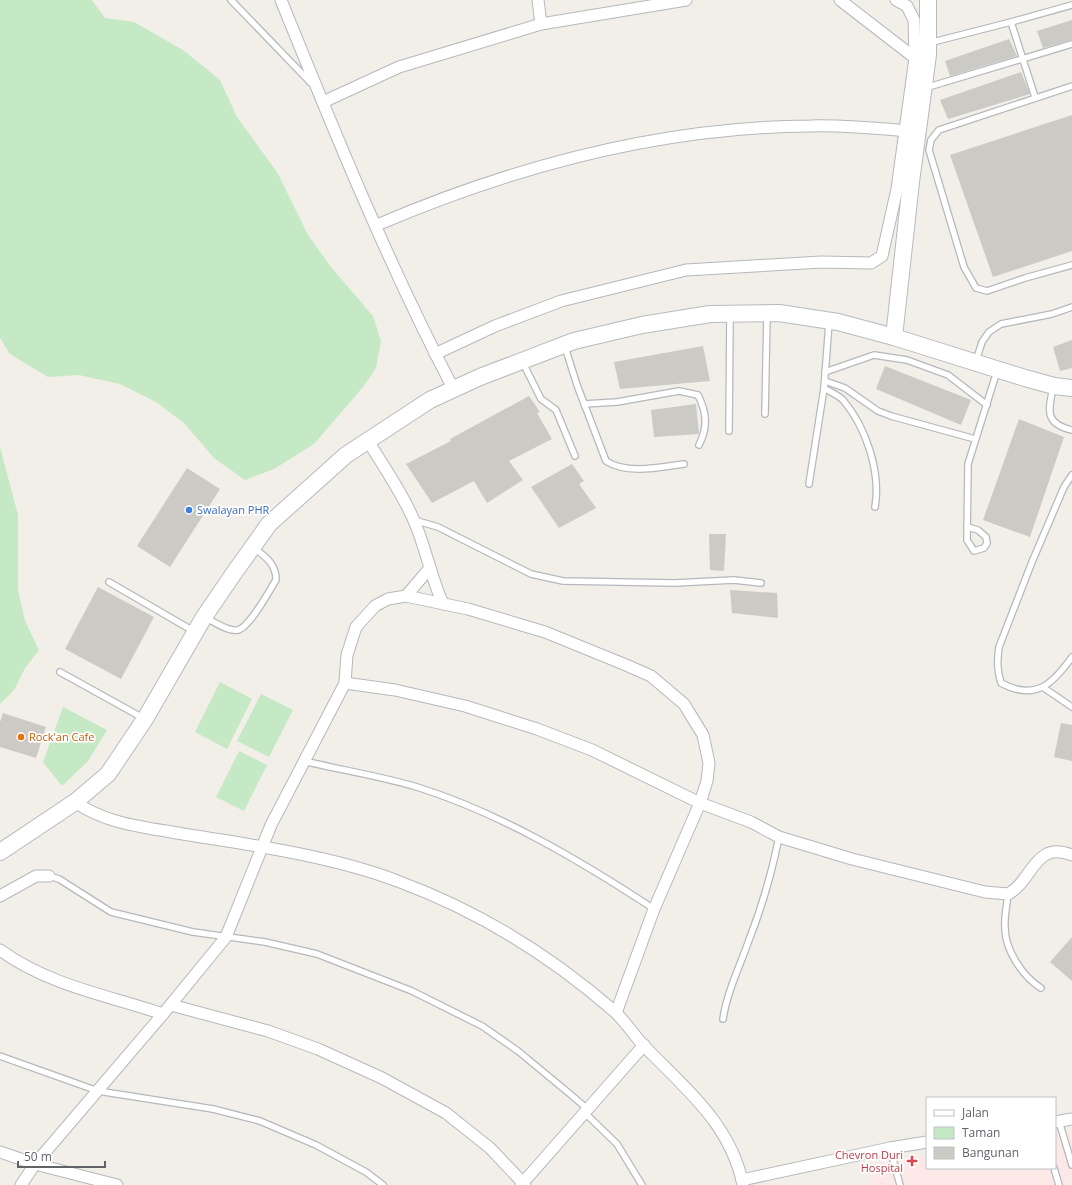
<svg xmlns="http://www.w3.org/2000/svg" width="1072" height="1185" font-family="'Open Sans',sans-serif">
<style>
.medical{fill:#fce8e6}
.green{fill:#c5e8c5}
.building{fill:#cccac5}
.lines{fill:none;stroke-linecap:round;stroke-linejoin:round}
.lane-casing{stroke:#b5b8bc;stroke-width:8}
.street-casing{stroke:#b5b8bc;stroke-width:13}
.secondary-casing{stroke:#b6babf;stroke-width:18}
.lane{stroke:#fff;stroke-width:5.5}
.street{stroke:#fff;stroke-width:11}
.secondary{stroke:#fff;stroke-width:16}
.shop-dot{fill:#3f7fe0;stroke:#fff;stroke-width:1.5}
.food-dot{fill:#e8710a;stroke:#fff;stroke-width:1.5}
.health-dot{fill:#e0444e;stroke:#fff;stroke-width:1.5}
.labels{text-anchor:middle;stroke-width:3.5;stroke-linejoin:round;paint-order:stroke}
.shop-label{font-size:11px;fill:#366cbe;stroke:#fff;text-anchor:start}
.food-label{font-size:11px;fill:#c56008;stroke:#fff;text-anchor:start}
.health-label{font-size:11px;fill:#be3a42;stroke:#fff;text-anchor:end}
</style>
<rect width="100%" height="100%" fill="#f1efe8"/>
<path class="medical" d="M1072,1132V1185H871L867,1166L927,1156V1168H1055V1135Z"/>
<g class="green">
<path d="M0,0H92L105,18L134,22L183,50L220,80L237,117L277,172L308,235L331,267L373,316L381,341L376,368L363,387L314,444L274,469L245,480L214,458L184,423L156,402L120,384L79,375L48,377L10,354L0,338Z"/>
<path d="M0,447L18,515V590L25,621L39,650L25,668L14,690L0,704Z"/>
<path d="M220,682L252,699L227,749L195,732Z"/>
<path d="M261,694L293,710L269,757L237,741Z"/>
<path d="M63,707L107,730L88,761L62,786L43,762Z"/>
<path d="M239,751L267,765L244,811L216,797Z"/>
</g>
<g class="building">
<path d="M1072,20V40L1043,48L1037,31Z"/>
<path d="M1009,39L1017,56L950,76L945,61Z"/>
<path d="M1021,72L1030,94L948,119L940,100Z"/>
<path d="M1072,115V251L993,277L950,155Z"/>
<path d="M1072,340V368L1060,371L1053,347Z"/>
<path d="M703,346L710,381L620,389L614,362Z"/>
<path d="M885,366L971,400L961,425L876,389Z"/>
<path d="M529,396L540,412L537,413L552,439L509,461L523,480L487,503L474,481L432,503L406,464L451,441L450,439Z"/>
<path d="M696,404L699,434L654,437L651,410Z"/>
<path d="M1019,419L1064,437L1030,537L983,520Z"/>
<path d="M572,464L584,481L579,484L596,508L559,528L531,487Z"/>
<path d="M187,468L220,489L170,567L137,546Z"/>
<path d="M709,534H726L724,571L710,570Z"/>
<path d="M98,587L154,617L121,679L65,649Z"/>
<path d="M730,590L777,593L778,618L732,613Z"/>
<path d="M3,713L46,727L36,758L0,747V722Z"/>
<path d="M1061,723L1072,725V761L1054,757Z"/>
<path d="M1072,937V981L1050,962Z"/>
</g>
<g class="lines">
<g class="lane-casing">
<g id="lane">
<path d="M231,0L311,83"/>
<path d="M1011,22L1035,97"/>
<path d="M929,43L1011,22L1072,5"/>
<path d="M1072,86L939,130L931,140L929,150L964,267L976,288L987,291L1025,278L1072,265"/>
<path d="M925,88L1072,44"/>
<path d="M565,347L577,385L606,461C627,475 661,467 684,464"/>
<path d="M976,361L982,342L989,332L1001,324L1052,314L1072,307"/>
<path d="M523,363L541,399L556,410L575,456"/>
<path d="M825,372L874,355L907,360L948,375L987,405"/>
<path d="M825,381L845,388L878,411L891,416L975,439"/>
<path d="M824,388C830,392 838,395 843,400C866,427 881,472 875,507"/>
<path d="M1053,388C1048,411 1045,424 1072,430"/>
<path d="M584,404L617,402L679,391L698,395C707,413 708,427 699,445"/>
<path d="M765,414L767,315"/>
<path d="M729,431L730,314"/>
<path d="M1072,475L1064,487L1032,562L999,647C997,661 997,670 1001,683C1035,701 1052,685 1072,657"/>
<path d="M809,484L824,388L829,323"/>
<path d="M414,520L438,527L531,574L563,581L675,583L734,580L761,583"/>
<path d="M967,527L978,530L986,537L987,543L984,548L974,551L967,540L968,464L997,371"/>
<path d="M109,582L195,632"/>
<path d="M206,618C215,622 228,632 238,630C250,627 269,591 276,580C276,563 265,557 253,547"/>
<path d="M60,672L143,718"/>
<path d="M1044,688L1072,707"/>
<path d="M304,761C341,770 380,776 417,787C500,813 581,861 654,909"/>
<path d="M49,876L59,879L111,912L193,932L265,942L317,954L412,991L482,1026L518,1051L570,1094L584,1106L585,1113L617,1144L642,1185"/>
<path d="M1008,894C1007,905 1004,917 1005,928C1005,950 1023,977 1041,988"/>
<path d="M723,1019C727,992 740,966 749,940C762,907 772,872 779,837"/>
<path d="M0,1056L98,1091L213,1109L260,1121L316,1145L366,1172L383,1185"/>
<path d="M1059,1121L1072,1165"/>
<path d="M890,1148L900,1185"/>
<path d="M1054,1168L1059,1185"/>
</g>
</g>
<g class="street-casing">
<g id="street">
<path d="M281,0C334,131 388,264 454,390"/>
<path d="M538,0L541,24"/>
<path d="M840,0L915,58"/>
<path d="M323,102L399,67L541,24L686,0"/>
<path d="M377,225C515,166 659,127 810,126C842,125 874,128 907,131"/>
<path d="M435,354L495,326L561,301L686,270L821,262L871,263L882,256L897,189L915,58L914,20L907,6L896,0"/>
<path d="M368,441C384,467 403,494 415,523C426,549 431,577 443,604"/>
<path d="M406,596L429,569"/>
<path d="M345,683L395,690L465,706L537,729L592,750L700,803L751,822L779,837L852,859L985,892L1008,894C1033,881 1034,840 1072,855"/>
<path d="M75,802C102,821 134,826 166,831C198,837 231,841 263,847C309,855 357,865 400,882C478,911 552,957 614,1011C626,1022 635,1037 646,1048C687,1090 731,1125 743,1185"/>
<path d="M0,896L36,876H49"/>
<path d="M0,950C50,986 107,995 163,1014"/>
<path d="M171,1005L268,1031L318,1049L382,1078L446,1113L490,1148L525,1185"/>
<path d="M1055,1122L1072,1119"/>
<path d="M0,1152L35,1164L117,1185"/>
<path d="M742,1180L890,1148L927,1142"/>
<path d="M21,1185L35,1164L163,1014L226,937L271,825L345,683L347,655L356,627L375,606L388,599L406,596L468,609L545,632L626,665L651,676L684,704L703,735L709,763L707,781L700,803L654,909L616,1013"/>
<path d="M521,1185L644,1045"/>
</g>
</g>
<g class="secondary-casing">
<g id="secondary">
<path d="M894,337L911,182L928,55V0"/>
<path d="M0,852L75,802L108,774L145,719L204,617L234,573L269,524L346,455L430,400L480,377L574,341L642,325L710,314L779,313L838,322L894,337L1025,378L1054,386L1072,388"/>
</g>
</g>
<use href="#lane" class="lane"/>
<use href="#street" class="street"/>
<use href="#secondary" class="secondary"/>
</g>
<circle class="shop-dot" cx="189" cy="510" r="4"/>
<circle class="food-dot" cx="21" cy="737" r="4"/>
<path class="health-dot" d="M910 1155h4v4h4v4h-4v4h-4v-4h-4v-4h4z"/>
<g class="labels">
<g class="shop-label">
<text x="197" y="514">Swalayan PHR</text>
</g>
<g class="food-label">
<text x="29" y="741">Rock'an Cafe</text>
</g>
<g class="health-label">
<text x="903" y="1159">Chevron Duri<tspan x="903" dy="13">Hospital</tspan></text>
</g>
</g>
<rect x="926" y="1097" width="130" height="72" fill="#ffffff" stroke="#bfc1c3"/>
<rect x="934" y="1110" width="20" height="6" fill="#ffffff" stroke="#bfc1c3"/>
<text x="962" y="1117" font-size="12" fill="#5f6368">Jalan</text>
<rect x="934" y="1127" width="20" height="12" fill="#c5e8c5" stroke="#bfc1c3"/>
<text x="962" y="1137" font-size="12" fill="#5f6368">Taman</text>
<rect x="934" y="1147" width="20" height="12" fill="#cccac5" stroke="#bfc1c3"/>
<text x="962" y="1157" font-size="12" fill="#5f6368">Bangunan</text>
<path d="M18 1161v6h87v-6" fill="none" stroke="#5f6368" stroke-width="2"/>
<text x="24" y="1161" font-size="12" fill="#5f6368" stroke="#ffffff" stroke-width="3" paint-order="stroke">50 m</text>
</svg>
